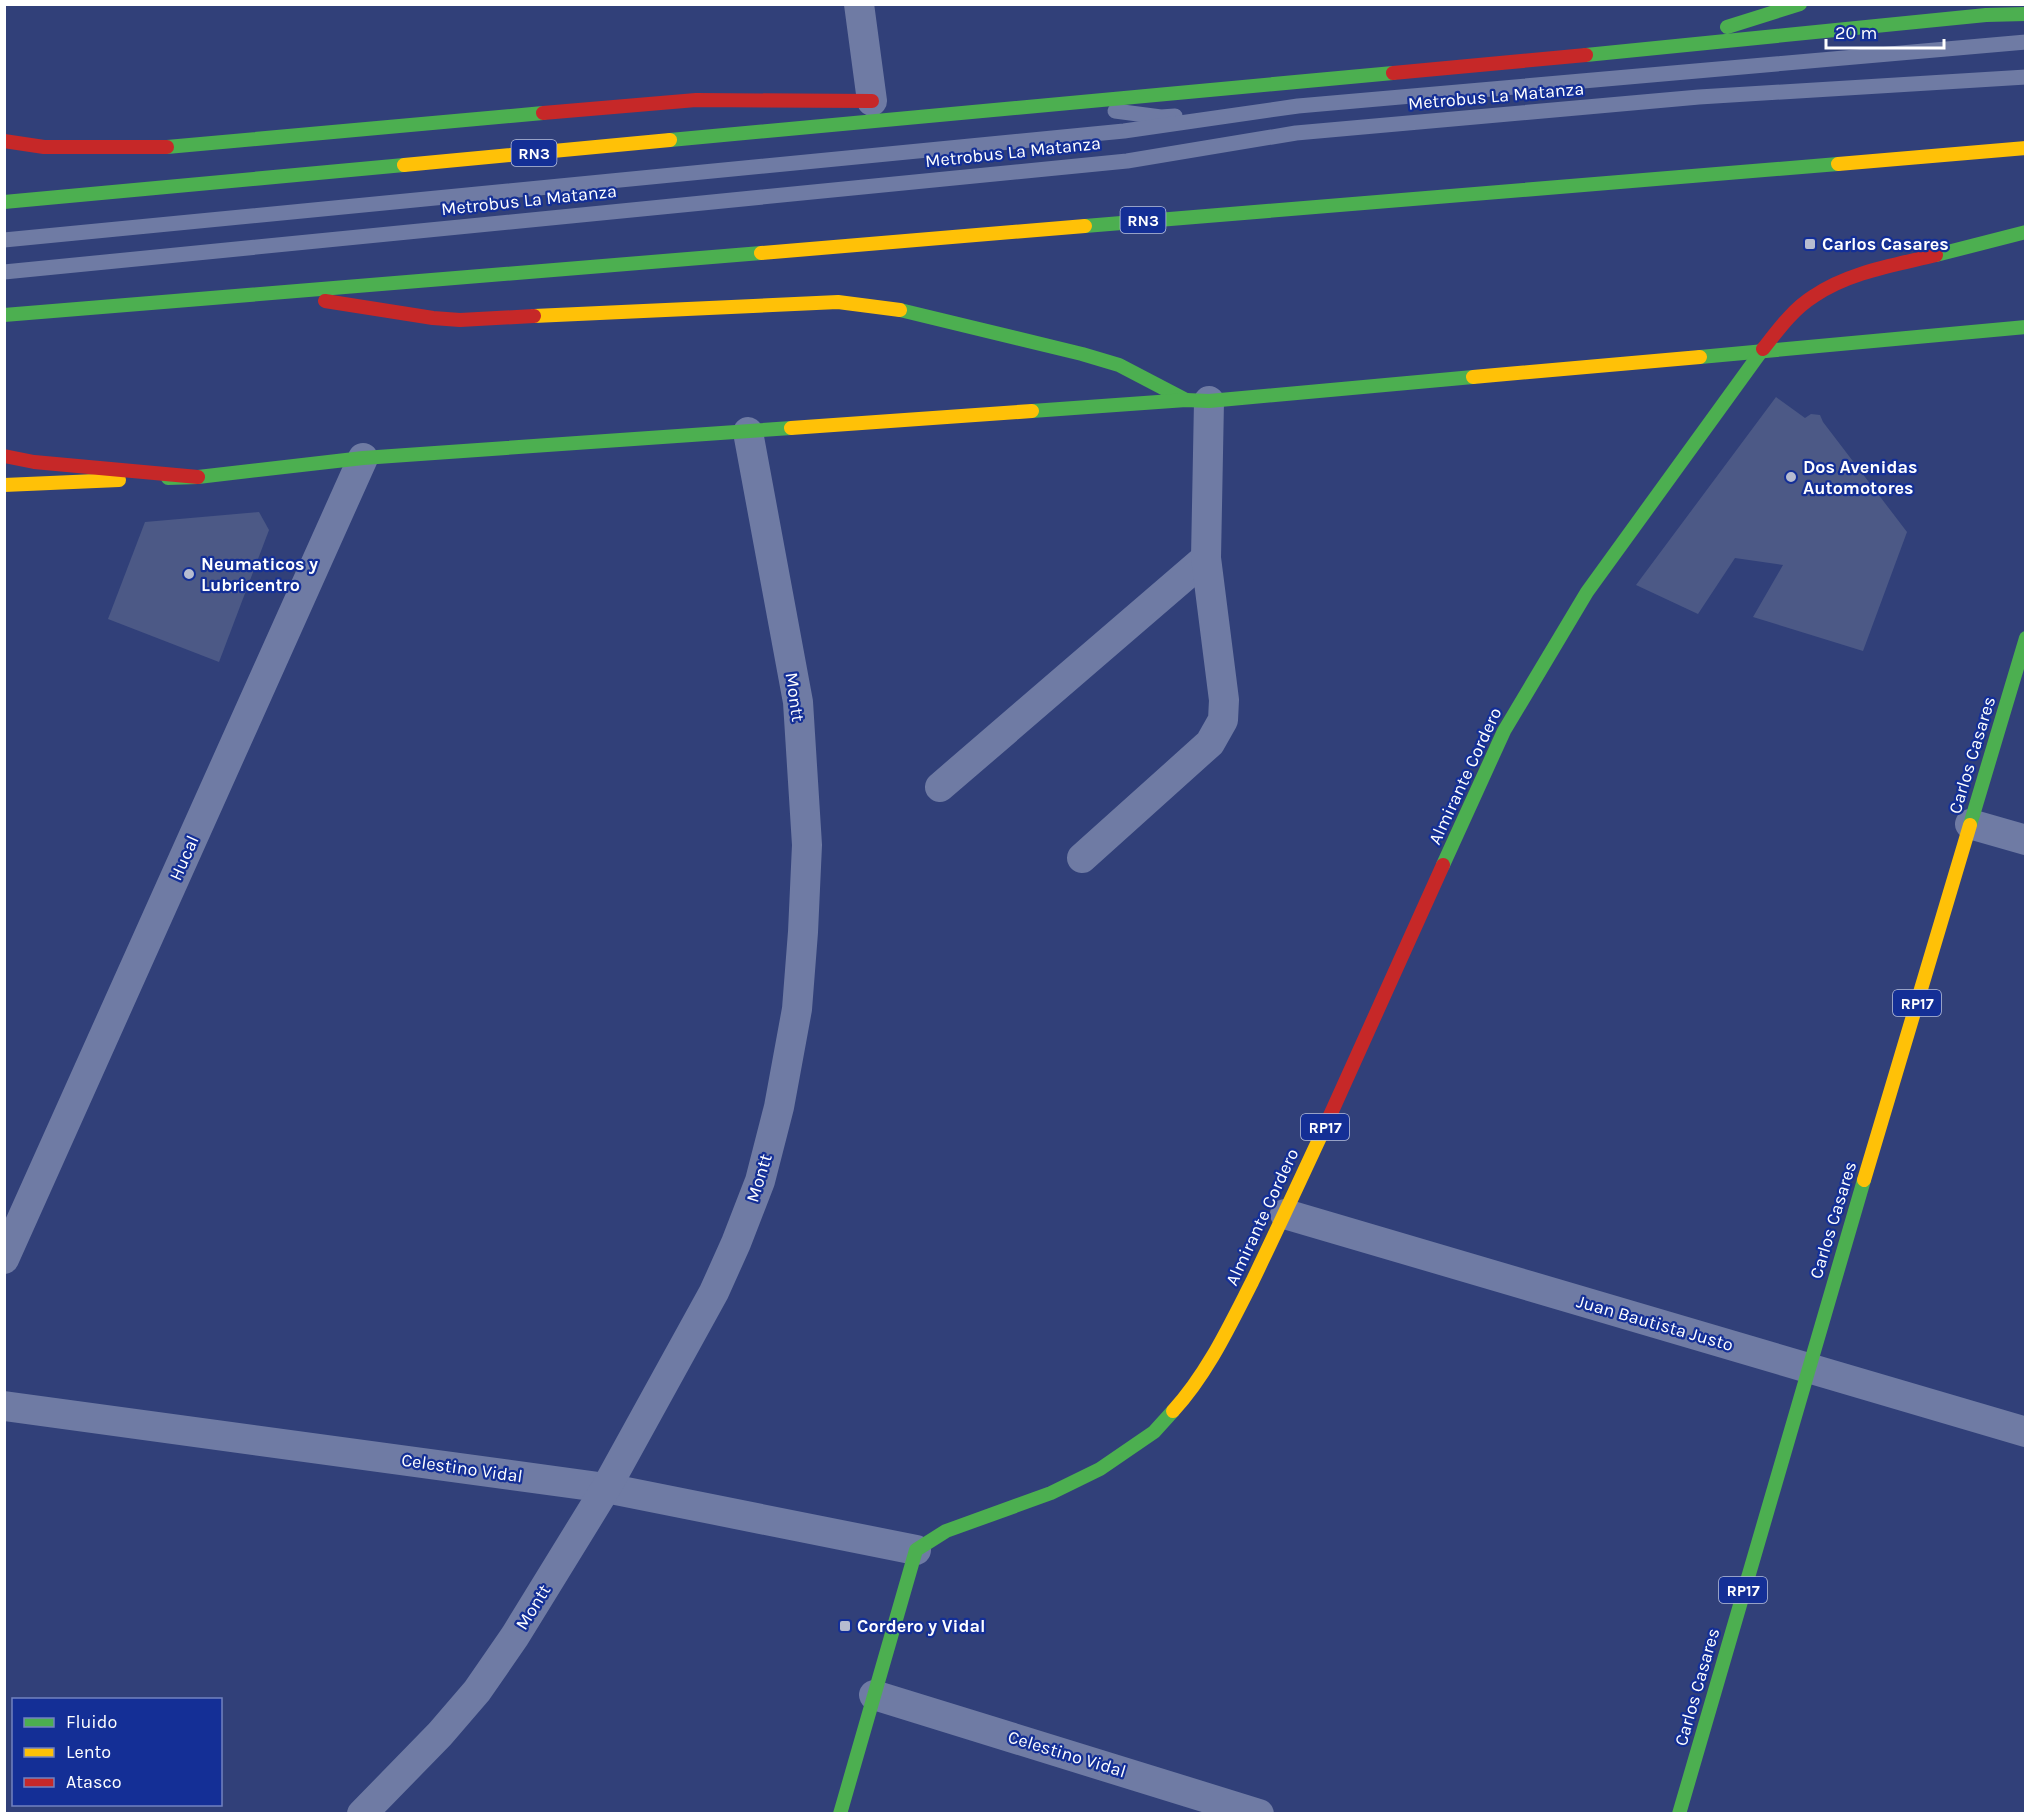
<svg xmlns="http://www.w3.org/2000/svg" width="2030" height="1818" font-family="Karla,sans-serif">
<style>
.building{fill:#4c5986}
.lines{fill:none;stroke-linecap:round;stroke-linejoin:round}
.lane{stroke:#6f7ba4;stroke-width:15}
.street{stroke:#6f7ba4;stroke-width:30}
.fast{stroke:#4caf50;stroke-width:14}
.slow{stroke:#ffc107;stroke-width:14}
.jam{stroke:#c62828;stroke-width:14}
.poi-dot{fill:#b7bcd0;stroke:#142f96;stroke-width:2}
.labels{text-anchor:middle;stroke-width:4.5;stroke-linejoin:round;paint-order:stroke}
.shield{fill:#142f96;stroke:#b8c1e0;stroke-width:1.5}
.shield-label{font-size:16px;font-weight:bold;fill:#fff}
.street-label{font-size:18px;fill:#fff;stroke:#142f96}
.poi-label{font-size:18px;font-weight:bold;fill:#fff;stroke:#142f96;text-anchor:start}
</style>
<rect width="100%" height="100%" fill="#314079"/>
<g class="building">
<path d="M1776,397L1805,418L1811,414L1820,415L1823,422L1907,532L1863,651L1753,617L1783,565L1735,558L1698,614L1636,585Z"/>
<path d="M259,512L269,530L219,662L108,619L145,522Z"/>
</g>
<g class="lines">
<g class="lane">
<path d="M1115,111L1161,117L1175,116"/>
<path d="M4,240L1124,131L1298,106L2026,42"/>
<path d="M4,272L1127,161L1296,133L1699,97L2026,77"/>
</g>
<g class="street">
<path d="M859,4L872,101"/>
<path d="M940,787L1206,558"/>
<path d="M1970,824L2026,840"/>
<path d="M1082,858L1210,743L1223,720L1224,700L1206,558L1209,401"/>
<path d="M1285,1214L2026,1432"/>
<path d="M4,1259L363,458"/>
<path d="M4,1406L606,1488L916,1550"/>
<path d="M874,1695L1259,1814"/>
<path d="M362,1814L440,1734L477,1691L515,1636L606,1488L714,1292L736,1243L760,1181L779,1107L797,1009L803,932L807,845L798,702L748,432"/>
</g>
<g class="fast">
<path d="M1727,27L1800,4"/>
<path d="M1586,55L1986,15L2026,14"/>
<path d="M670,140L1393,73"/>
<path d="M167,147L543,113"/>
<path d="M4,202L404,165"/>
<path d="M1085,226L1838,164"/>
<path d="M1936,255L2026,232"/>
<path d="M900,310L1082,354L1119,365L1186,400"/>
<path d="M4,315L761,253"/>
<path d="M1700,357L2026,327"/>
<path d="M1032,411L1186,400L1209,401L1473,377"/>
<path d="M168,478L198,477L363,458L791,428"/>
<path d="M1970,825L2026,638"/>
<path d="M1443,865L1504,731L1587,592L1763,349"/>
<path d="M840,1814L916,1550L946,1531L1051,1493L1100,1469L1154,1432L1173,1411"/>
<path d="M1679,1814L1864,1180"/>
</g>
<g class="slow">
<path d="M1838,164L2026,148"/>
<path d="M404,165L670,140"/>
<path d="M761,253L1085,226"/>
<path d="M534,316L838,302L900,310"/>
<path d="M1473,377L1700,357"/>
<path d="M791,428L1032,411"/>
<path d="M4,485L119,480"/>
<path d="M1864,1180L1970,825"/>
<path d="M1173,1411C1207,1374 1229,1327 1252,1282C1278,1228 1303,1174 1328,1120"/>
</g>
<g class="jam">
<path d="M1393,73L1586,55"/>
<path d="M543,113L696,100L872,101"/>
<path d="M4,141L44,147H167"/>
<path d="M325,301L433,318L460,320L534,316"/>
<path d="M1763,349C1778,330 1793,309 1814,296C1849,272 1895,265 1936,255"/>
<path d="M4,456L34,462L198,477"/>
<path d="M1328,1120L1443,865"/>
</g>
</g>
<g class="poi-dot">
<rect x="1804" y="238" width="12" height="12" rx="3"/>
<circle cx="1791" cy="477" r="6"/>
<circle cx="189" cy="574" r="6"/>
<rect x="839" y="1620" width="12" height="12" rx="3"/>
</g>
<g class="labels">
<g class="shield">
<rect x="511.5" y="140" width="45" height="26" rx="4.5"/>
<rect x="1120.5" y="207" width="45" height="26" rx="4.5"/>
<rect x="1893" y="990" width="48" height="26" rx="4.5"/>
<rect x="1301" y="1114" width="48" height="26" rx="4.5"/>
<rect x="1719" y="1577" width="48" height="26" rx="4.5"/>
</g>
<g class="shield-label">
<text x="534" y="159">RN3</text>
<text x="1143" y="226">RN3</text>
<text x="1917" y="1009">RP17</text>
<text x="1325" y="1133">RP17</text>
<text x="1743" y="1596">RP17</text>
</g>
<g class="street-label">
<text transform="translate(1496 96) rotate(-5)" y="6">Metrobus La Matanza</text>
<text transform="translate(1013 152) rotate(-6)" y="6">Metrobus La Matanza</text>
<text transform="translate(529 200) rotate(-6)" y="6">Metrobus La Matanza</text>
<text transform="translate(795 697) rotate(82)" y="6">Montt</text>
<text transform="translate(1972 755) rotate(-73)" y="6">Carlos Casares</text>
<text transform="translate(1465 776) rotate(-65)" y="6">Almirante Cordero</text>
<text transform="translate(184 858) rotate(-66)" y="6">Hucal</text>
<text transform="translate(759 1178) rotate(-73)" y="6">Montt</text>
<text transform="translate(1262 1217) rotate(-65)" y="6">Almirante Cordero</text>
<text transform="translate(1833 1220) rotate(-73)" y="6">Carlos Casares</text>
<text transform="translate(1655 1323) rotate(16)" y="6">Juan Bautista Justo</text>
<text transform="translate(462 1468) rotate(8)" y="6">Celestino Vidal</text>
<text transform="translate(533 1607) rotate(-58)" y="6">Montt</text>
<text transform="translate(1697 1687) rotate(-74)" y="6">Carlos Casares</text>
<text transform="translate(1067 1754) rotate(17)" y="6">Celestino Vidal</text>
</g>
<g class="poi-label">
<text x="1822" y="250">Carlos Casares</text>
<text x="1803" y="473">Dos Avenidas<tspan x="1803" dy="21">Automotores</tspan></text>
<text x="201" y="570">Neumaticos y<tspan x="201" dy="21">Lubricentro</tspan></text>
<text x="857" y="1632">Cordero y Vidal</text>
</g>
</g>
<rect width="2030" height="1818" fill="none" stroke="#ffffff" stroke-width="12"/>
<rect x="12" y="1698" width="210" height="108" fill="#142f96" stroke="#7282c0" stroke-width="1.5"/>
<rect x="24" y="1718" width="30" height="9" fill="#4caf50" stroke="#7282c0" stroke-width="1.5"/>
<text x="66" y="1728" font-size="18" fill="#ffffff">Fluido</text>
<rect x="24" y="1748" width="30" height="9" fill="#ffc107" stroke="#7282c0" stroke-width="1.5"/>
<text x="66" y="1758" font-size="18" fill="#ffffff">Lento</text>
<rect x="24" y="1778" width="30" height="9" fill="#c62828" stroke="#7282c0" stroke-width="1.5"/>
<text x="66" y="1788" font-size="18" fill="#ffffff">Atasco</text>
<path d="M1826 39v9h118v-9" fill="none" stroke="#ffffff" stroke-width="3"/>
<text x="1835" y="39" font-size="18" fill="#ffffff" stroke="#142f96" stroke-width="4.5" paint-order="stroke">20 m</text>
</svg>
